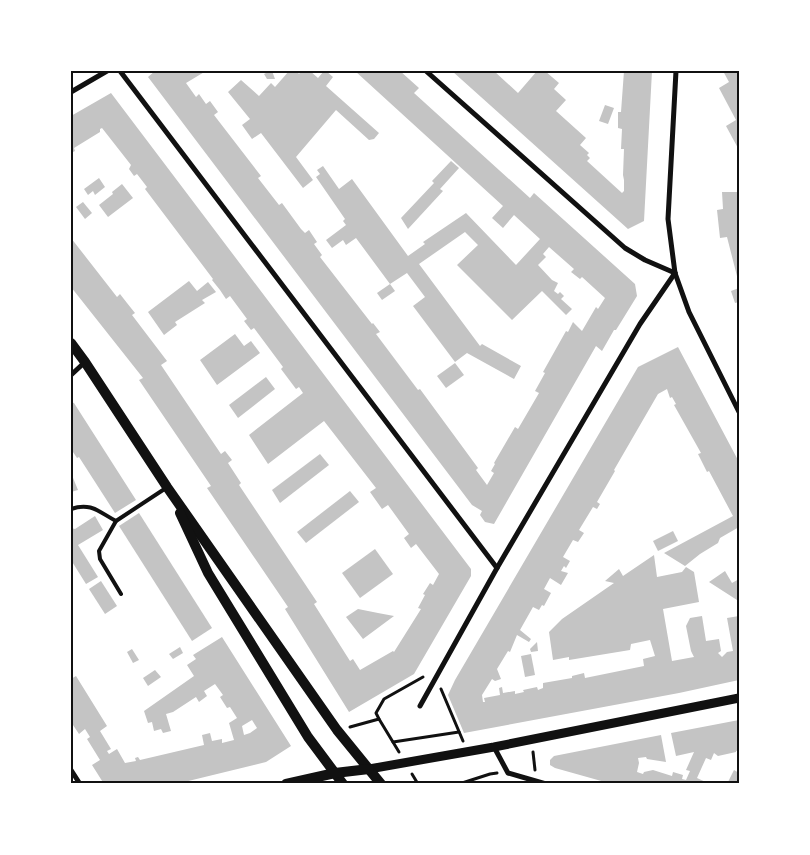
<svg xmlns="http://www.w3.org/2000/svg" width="810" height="855" font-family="Rubik,sans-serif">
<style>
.building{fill:#c4c4c4;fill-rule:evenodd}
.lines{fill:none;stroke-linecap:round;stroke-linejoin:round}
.path{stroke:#111;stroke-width:3}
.service{stroke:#111;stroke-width:4}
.minor{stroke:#111;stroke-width:5}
.tertiary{stroke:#111;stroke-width:9}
.secondary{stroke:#111;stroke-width:10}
.neatline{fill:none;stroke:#111;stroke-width:2}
</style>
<rect width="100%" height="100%" fill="#fff"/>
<g class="building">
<path d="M155,71H206L186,83L196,97L199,94L206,104L210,101L218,112L214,115L261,176L258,178L279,205L282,203L301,229L305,233L309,230L317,242L314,244L322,255L320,257L372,324L373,323L380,332L376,334L418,390L420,389L478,468L476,470L487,485L494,473L491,471L495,464L494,463L515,427L518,429L539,393L535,391L545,373L543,372L566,331L568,332L573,322L582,331L596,307L598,309L605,298L582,277L580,279L571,272L574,269L549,247L543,254L546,257L538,265L552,280L558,283L554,291L558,294L560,292L564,296L561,299L572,309L566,315L542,291L512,320L457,265L478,245L465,232L419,264L480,346L482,344L521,366L514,379L467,353L455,362L413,306L425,297L407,273L390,284L356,238L346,245L343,240L332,248L326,240L346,225L343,221L345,219L316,177L320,174L317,170L323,166L339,189L352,179L408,256L425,244L423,242L466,213L516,265L540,239L514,215L503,228L492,218L503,206L355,71H400L419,88L414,93L530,198L534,193L635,284L637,296L621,322L616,330H614L602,351L596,346L494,524L485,522L480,515L482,511L472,505L148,77Z"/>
<path d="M270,71H272L275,79H267L264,74Z"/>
<path d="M289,71H297L299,74L301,71H310L318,78L324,71H326L333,77L326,86L379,133L374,139L369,140L336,110L296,157L313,180L303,188L261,133L252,139L242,125L250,119L228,92L241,80L259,96L271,83L275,87Z"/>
<path d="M452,71H494L518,93L537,71H545L559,83L554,89L566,100L556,111L586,138L580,145L589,153L587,155L590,158L587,161L622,193L624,191V180L623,175L624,149H621L622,129L618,128V112H621L624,71H652L644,221L628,229Z"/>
<path d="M723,71H739V150L726,126L736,120L719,88L729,82Z"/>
<path d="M111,93L471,569V576L414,674L349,712L285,609L288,607L207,488L211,486L139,380L143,378L71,287V238L117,297L120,294L127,303L135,313L132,315L167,361L161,365L221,454L225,451L232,460L228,463L241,483L239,485L317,602L314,604L350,661L353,659L360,670L393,651L394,652L421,609L418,608L425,595L423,594L430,583L433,585L439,574L416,544L411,548L404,538L409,534L388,505L382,509L370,492L376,488L324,421L268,464L249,435L303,393L299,387L296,389L281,369L283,367L254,328L251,330L244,321L247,319L230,296L226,299L220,290L212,280L213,279L145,189L147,187L137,174L134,176L129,169L131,165L102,128L100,129V132L74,148L75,151L71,153V116Z"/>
<path d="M605,105L614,108L608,124L599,121Z"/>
<path d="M451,161L459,168L440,189L443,191L408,229L401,218L434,183L432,181Z"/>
<path d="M99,178L105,187L95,195L93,191L88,195L84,189Z"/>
<path d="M122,184L133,198L108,217L99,205L113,194L112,192Z"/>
<path d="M722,192H739V284L727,237L720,238L717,210L723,209Z"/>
<path d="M83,202L92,213L85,219L76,207Z"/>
<path d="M189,281L197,291L208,282L216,292L202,300L205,303L175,322L177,325L164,335L148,312Z"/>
<path d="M390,284L395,291L382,300L377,293Z"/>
<path d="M739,288V302L735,303L731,291Z"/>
<path d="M235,334L244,346L251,341L260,353L217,385L200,360Z"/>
<path d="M678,347L739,462V527L720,538L718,543L700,554L685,566L664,553L733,516L709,471L707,472L698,454L701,453L674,405L676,404L672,397L670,398L667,389L658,394L614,470L615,471L597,502L600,504L597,509L593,507L579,530L584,533L578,542L573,540L563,557L570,561L566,568L564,566L561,571L568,573L561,585L550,578L544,589L551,593L544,606L542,605L539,610L533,607L520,630L531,639L529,642L517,635L510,652L508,651L497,669L501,679L495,681L492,679L482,695L483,702H485L484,698L500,695L499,688L502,687L503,693L515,691V694L524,692L523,690L537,687L538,690L543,688V683L572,678V676L584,673L585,678L644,666L643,659L655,656L650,640L631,644L630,650L569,660V657L553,660L549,632L562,619L614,583L605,581L619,569L623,576L654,555L657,577L682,572L686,567L694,572L699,602L663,609L672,661L694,657L691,651L686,626L690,618L702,616L706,641L719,639L721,651L718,653L722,657L727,652L733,651L727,618L739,616V680L679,693L464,733L448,695L455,680L638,367Z"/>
<path d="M455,363L464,375L446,388L437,376Z"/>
<path d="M266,377L275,389L238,418L229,405Z"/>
<path d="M71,402L74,403L136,500L115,513L79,457L77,458L71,449Z"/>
<path d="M320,454L329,465L280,503L272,490Z"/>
<path d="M71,473L78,490L71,492Z"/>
<path d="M350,491L359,502L306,543L297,532Z"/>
<path d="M139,513L212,628L192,641L119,526Z"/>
<path d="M95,516L103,530L78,545L98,577L86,584L71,560V528L75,529Z"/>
<path d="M673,531L678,541L658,551L653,541Z"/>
<path d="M375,549L393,574L360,598L342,573Z"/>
<path d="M725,571L732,583L739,579V599L737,600L709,582Z"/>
<path d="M101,581L117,606L105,614L89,589Z"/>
<path d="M358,609L378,613L394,616L363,639L346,617Z"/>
<path d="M222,637L291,746L266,762L176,784H104L92,765L100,760L87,739L90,737L85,729L79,734L71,722V679L76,676L107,726L100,731L111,749L107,751L109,754L117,749L125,763L136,761L135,758L138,757L140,760L204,745L202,735L210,733L212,741L222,739V743L234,740L229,723L237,718L230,707L227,708L220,697L223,695L215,684L204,691L207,696L199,702L196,697L173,712L166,714L171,731L163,733L161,729L154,731L152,722L148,723L144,711L194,676L187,665L196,659L193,655ZM252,720L257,728L250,733L244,735L242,726Z"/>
<path d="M537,642L538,651L531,652L530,649Z"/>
<path d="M180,647L183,653L173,659L169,654Z"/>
<path d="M132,649L139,660L133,663L127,652Z"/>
<path d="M531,654L535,675L525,677L521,656Z"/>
<path d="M155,670L161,677L148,686L143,678Z"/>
<path d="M739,720V750L736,751V752L718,756L714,753L711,760L706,758L697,778L710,784H612L555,768L550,765V760L554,756L661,735L666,762L647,759L646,757L638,758L639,763L637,772L643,774L644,772L653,770L672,776L673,772L683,775L682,779L686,780L690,771L686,770L694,752L676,756L671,733Z"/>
<path d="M734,770L739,773V778L736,784H727Z"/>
</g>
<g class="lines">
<g class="path">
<path d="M441,689L463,741"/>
<path d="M379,719L376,713L384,699L423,677"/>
<path d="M350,727L379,719L399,752"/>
<path d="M393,742L459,732"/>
<path d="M533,752L535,770"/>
<path d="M412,774L418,784"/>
<path d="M459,784L490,774L497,773"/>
</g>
<g class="service">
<path d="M71,509C91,502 99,512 116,521"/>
<path d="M121,594L100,559L99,551L116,521L166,488"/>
</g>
<g class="minor">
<path d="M120,71L497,568"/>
<path d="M426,71L625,248L645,260L675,273"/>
<path d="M676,71L668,219L675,273L689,312L739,412"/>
<path d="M71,92L107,71"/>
<path d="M71,375L85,362"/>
<path d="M420,706L497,568L640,324L675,273"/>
<path d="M494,747L508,773L546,784"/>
<path d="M71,770L80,784"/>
</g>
<path class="tertiary" d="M369,769L494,747L739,698"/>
<g class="secondary">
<path d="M71,343L85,362L167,487L337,730L381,784"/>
<path d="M180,513L208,573L308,737L343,784"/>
<path d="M286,784L335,773L369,769"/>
</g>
</g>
<rect width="810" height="855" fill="none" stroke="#ffffff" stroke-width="145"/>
<rect x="72" y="72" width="666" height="710" class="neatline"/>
</svg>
